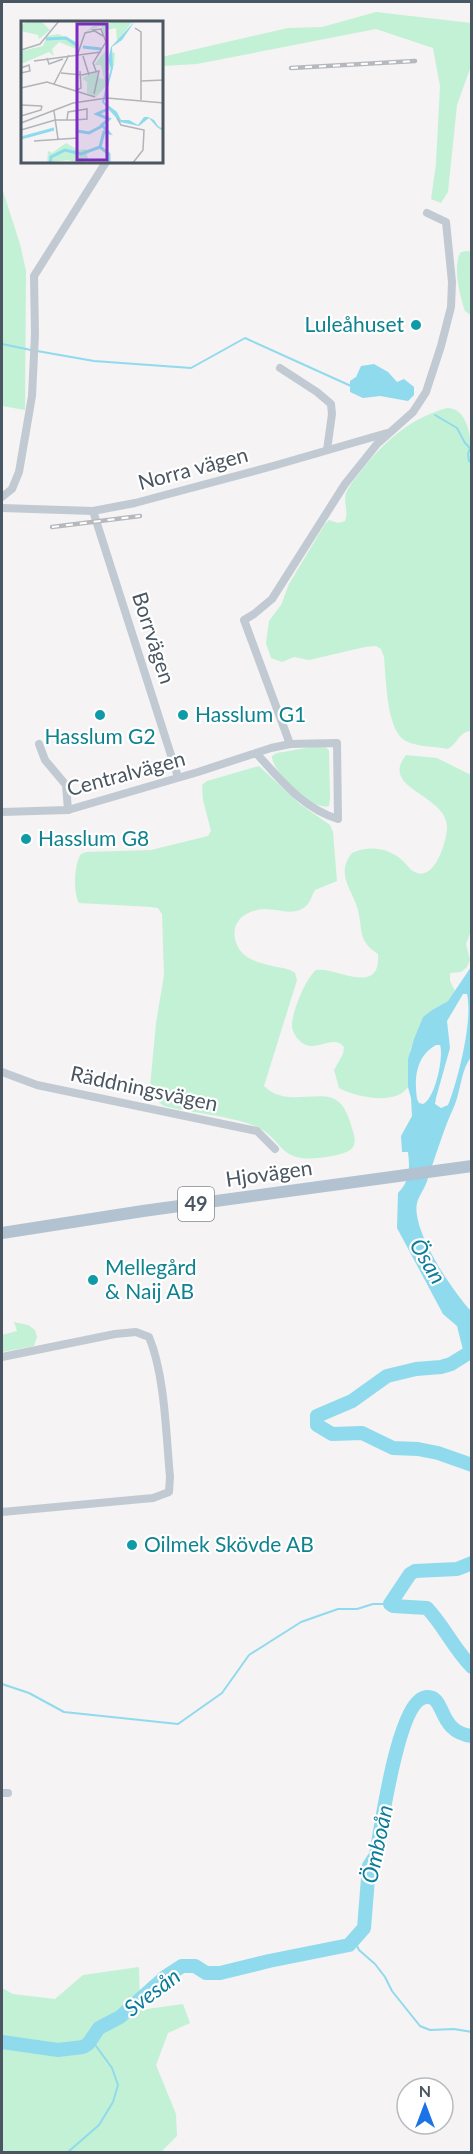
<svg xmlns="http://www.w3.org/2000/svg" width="473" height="2154" font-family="Lato,sans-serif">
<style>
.green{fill:#c3f1d5}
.water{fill:#90daee;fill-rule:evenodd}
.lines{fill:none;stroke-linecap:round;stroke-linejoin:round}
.stream{stroke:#90daee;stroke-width:2}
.river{stroke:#90daee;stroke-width:14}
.street{stroke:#c1cad2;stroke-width:8}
.primary{stroke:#b3c2d1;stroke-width:12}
.rail-casing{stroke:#b5b8bd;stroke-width:4.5}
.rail{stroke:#fff;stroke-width:2;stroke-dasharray:7;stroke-linecap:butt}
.culture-dot{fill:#0f9aa8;stroke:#fff;stroke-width:2}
.labels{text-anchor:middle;stroke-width:4.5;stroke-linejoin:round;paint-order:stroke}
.shield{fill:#fff;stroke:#808990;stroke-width:1.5}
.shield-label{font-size:20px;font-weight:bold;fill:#4a5661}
.culture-label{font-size:21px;fill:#0d838f;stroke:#fff;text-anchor:start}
.street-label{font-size:21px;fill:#4a5661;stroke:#fff}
.water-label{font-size:22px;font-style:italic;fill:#0c7c9b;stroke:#fff}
.inset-river{fill:none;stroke:#90daee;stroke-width:3}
.inset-road{fill:none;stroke:#b1b4b9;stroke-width:1.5}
.view{fill:#7b2cbf;fill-opacity:0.15;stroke:#7b2cbf;stroke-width:3}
.inset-edge{fill:none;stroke:#4a5661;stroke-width:3}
</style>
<rect width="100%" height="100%" fill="#f5f3f3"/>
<g class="green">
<path d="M376,12L471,23V66L457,105L448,192L441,203L431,199L436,164L440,86L433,48L376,29L197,64L162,66V57L288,28L322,27Z"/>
<path d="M2,188L20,244L26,271L25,410L2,406Z"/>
<path d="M467,251L471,252V315L465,311C460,297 452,264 461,252Z"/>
<path d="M447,408C465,408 469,429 471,444L472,731C458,731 458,745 447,749C434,746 417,747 406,741C386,732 386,676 384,657L381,649L376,646L365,647L309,660L294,657L282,662L271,658L266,643L269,621L281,605L289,584L325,524L329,520L338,523L345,521C349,511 343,503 346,493C349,486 354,480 359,474C382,443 410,418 447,408Z"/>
<path d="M312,747H326L329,751L330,799L329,806C313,812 271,771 272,756L277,753Z"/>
<path d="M406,755L437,758L471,775L472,928L466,944L470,960L467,967L461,972L450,973V981L455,991L448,1001L432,1010L423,1017L410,1050L408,1087C395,1106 356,1097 339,1088L334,1070L343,1054L344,1047C333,1033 315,1054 301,1042C296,1038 292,1031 292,1025C292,1012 306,978 316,970C336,966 381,998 378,954C358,941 363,931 358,910C352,888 335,875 352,853C370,845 389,848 403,861C408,866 411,871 417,873C435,879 446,843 447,829C449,794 378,790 406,755Z"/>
<path d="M259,766L300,804L330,825L333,832L337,881L315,890C311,897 310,905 302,909C290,915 277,909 265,909C244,910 228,923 237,945C245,964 272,965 290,970L295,973L297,980L264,1086C288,1110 324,1085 341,1104C346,1110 349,1118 351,1125C353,1132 357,1140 353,1147C348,1156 311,1160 301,1158C281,1155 277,1138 261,1129C243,1118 190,1112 167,1107C157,1103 153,1097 150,1087L156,1023L164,975L162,914L158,908L151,907L79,903C73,893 74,864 81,854L86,852L151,850L208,836L211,831L203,800L202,785L207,781Z"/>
<path d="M14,1322L28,1325L35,1330L37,1337L34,1346L2,1352V1335L17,1331Z"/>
<path d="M139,1967L140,2010L183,2004L190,2023L168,2033L156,2065L176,2114L177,2136L161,2152H2V1988L13,1994L55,1999L83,1975Z"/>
</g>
<g class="water">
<path d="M374,364L388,372L397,382L404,379L414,387V395L408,401L380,396L363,398L350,392V381L356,377L361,366Z"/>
<path d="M471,967V1057C460,1072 461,1093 453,1109C443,1131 436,1155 428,1178C426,1187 419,1195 417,1203C411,1230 453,1292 471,1311V1355L463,1350L457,1326L443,1314L397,1228L398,1193C410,1181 410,1168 408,1152H402L401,1136L412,1116L411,1098L408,1087V1059L414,1039L423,1017L432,1010L448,1001ZM463,994H467C473,1019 459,1075 450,1100L448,1105L441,1108L435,1104L436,1098L450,1048L447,1021ZM436,1045H440C444,1057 435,1099 423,1104L419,1103L417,1099C414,1078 416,1056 436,1045Z"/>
</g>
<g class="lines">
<g class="stream">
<path d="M2,344L31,350"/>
<path d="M37,351L94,361L191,368L245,338L351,386"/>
<path d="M435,415L457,428L465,443L470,448L468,454L469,461L472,463"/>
<path d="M2,1684L29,1693L64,1712L178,1724L222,1693L249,1655L301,1622L338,1609H357L373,1604H390"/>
<path d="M354,1940L359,1950L375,1964L385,1977L392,1991L420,2026L430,2030L454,2029L472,2032"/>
<path d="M68,2152L99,2125L113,2102L118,2085L112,2068L91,2039"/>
</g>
<g class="river">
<path d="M472,1351L451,1364L441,1367L416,1369L387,1376L352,1401L317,1416V1425L332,1434L362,1433L393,1448L418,1449L438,1453L472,1465"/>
<path d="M472,1563L457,1569L415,1571L410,1574L390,1604L393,1606L427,1608C444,1626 454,1649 472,1667"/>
<path d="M2,2042L58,2050L83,2047L88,2044L99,2028L120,2017L165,1977L182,1966H195L206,1973H220L269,1961L349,1945L364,1928L369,1866L376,1855C381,1829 398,1698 427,1697C446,1696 437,1732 472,1736"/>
</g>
<g class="street">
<path d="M280,368L317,392L331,404L332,414L327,450"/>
<path d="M2,497L12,489L19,472L32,396L35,334L34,276L106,162"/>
<path d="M2,508L93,511L135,503L273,466L387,433"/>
<path d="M93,511L178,777"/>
<path d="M39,744L45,760L66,785L68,810"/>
<path d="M290,744L244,620L254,614L272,599L345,484L377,444L413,412L426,392L441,346L451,307L452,282L446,222L427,213"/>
<path d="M2,812L68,810L198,772L271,748L290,744L337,743L338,819C302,808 281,780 256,753"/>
<path d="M2,1072L37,1085L257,1131L275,1149"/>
<path d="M2,1357L115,1334L136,1332L149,1337C165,1375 166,1435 170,1477L169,1492L153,1498L2,1512"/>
<path d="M2,1793H8"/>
</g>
<path class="primary" d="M2,1233L143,1211L472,1166"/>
<g class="rail-casing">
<g id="rail">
<path d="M291,68L415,61"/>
<path d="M52,527L140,516"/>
</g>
</g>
<use href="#rail" class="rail"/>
</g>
<g class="culture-dot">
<circle cx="416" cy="325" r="6"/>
<circle cx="100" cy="715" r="6"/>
<circle cx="183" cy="715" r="6"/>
<circle cx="26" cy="839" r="6"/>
<circle cx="93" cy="1280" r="6"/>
<circle cx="132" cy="1545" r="6"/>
</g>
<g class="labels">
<rect class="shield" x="178" y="1187" width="36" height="34" rx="4.5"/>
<g class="shield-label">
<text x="196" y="1211">49</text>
</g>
<g class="culture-label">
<text x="404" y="332" text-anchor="end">Luleåhuset</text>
<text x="195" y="722">Hasslum G1</text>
<text x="100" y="744" text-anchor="middle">Hasslum G2</text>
<text x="38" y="846">Hasslum G8</text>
<text x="105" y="1275">Mellegård<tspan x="105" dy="24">&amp; Naij AB</tspan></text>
<text x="144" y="1552">Oilmek Skövde AB</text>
</g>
<g class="street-label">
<text transform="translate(193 469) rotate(-15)" y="7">Norra vägen</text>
<text transform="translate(153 638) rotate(72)" y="7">Borrvägen</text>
<text transform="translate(126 774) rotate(-15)" y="7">Centralvägen</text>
<text transform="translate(144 1089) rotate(12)" y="7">Räddningsvägen</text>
<text transform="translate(269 1174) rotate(-8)" y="7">Hjovägen</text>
</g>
<g class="water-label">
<text transform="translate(428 1261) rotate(59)" y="8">Ösan</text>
<text transform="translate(377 1844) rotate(-78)" y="8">Ömboån</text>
<text transform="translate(152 1992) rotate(-37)" y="8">Svesån</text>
</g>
</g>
<g transform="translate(21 21)">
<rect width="142" height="142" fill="#f5f3f3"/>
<path d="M7,0H20L29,9L18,18L17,14L0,10V4ZM90,0H112L96,20L95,7L86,9L84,16L80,5L64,11L72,5L80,4L87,5ZM55,10L58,29L38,21L31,28L33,35L28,31L0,43V30L22,25L26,15L37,13L56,21ZM85,29L88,41L90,31L94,32L93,46L89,42L90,48L84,51L86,64L75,76L66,72V61L61,57L76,50L78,57L83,58L80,44H73ZM45,122L57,129L65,128L67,138L60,142L46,139L26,142L27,130L31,132Z" fill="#c3f1d5"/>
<path d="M114,0L101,19L91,26L92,47L83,81L96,91L100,99H108L117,104L123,96H127L133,99L137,105L142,108V110L136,106L128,97L118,105L99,101L81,81L90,47L87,39L90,26Z" fill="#90daee"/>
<path class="inset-river" d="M25,18L45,17L57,25M62,26L80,28M56,110L68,112L81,105M0,117L33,108M79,126L88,133V143M29,143L30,136L44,129L60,133L79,126L83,111L88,112L81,104L88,98L76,93L87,88"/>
<path class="inset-road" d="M114,7L120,11V79M0,29L19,23L38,0M56,35L64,12L73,10M62,35L68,54M26,37L28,43L42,38M13,40L80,31M0,47L8,44L9,50L0,52M75,50L72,42L85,21L80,8L72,9L82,15M40,52L61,54L78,50L73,73M120,60L143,59M33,63L48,34M0,67L26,61L74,76M54,70L60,67L59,50M0,84L21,85M33,90L37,118M0,95L20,89L21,85M96,97L100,104L123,109L122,129L111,143M0,102L52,82L86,77L143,82M0,109L34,99H53L66,98V88L47,91L46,99M13,120L57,117"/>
<path class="view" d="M56,3H86V139H56Z"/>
<rect width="142" height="142" class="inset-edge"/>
</g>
<rect width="473" height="2154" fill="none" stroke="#4a5661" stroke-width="6"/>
<g transform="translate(425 2106)"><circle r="28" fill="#ffffff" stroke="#b7bbc0" stroke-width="1.5"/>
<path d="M0-4.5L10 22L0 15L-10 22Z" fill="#1a73e8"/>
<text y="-9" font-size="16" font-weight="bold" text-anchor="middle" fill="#4a5661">N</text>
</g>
</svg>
